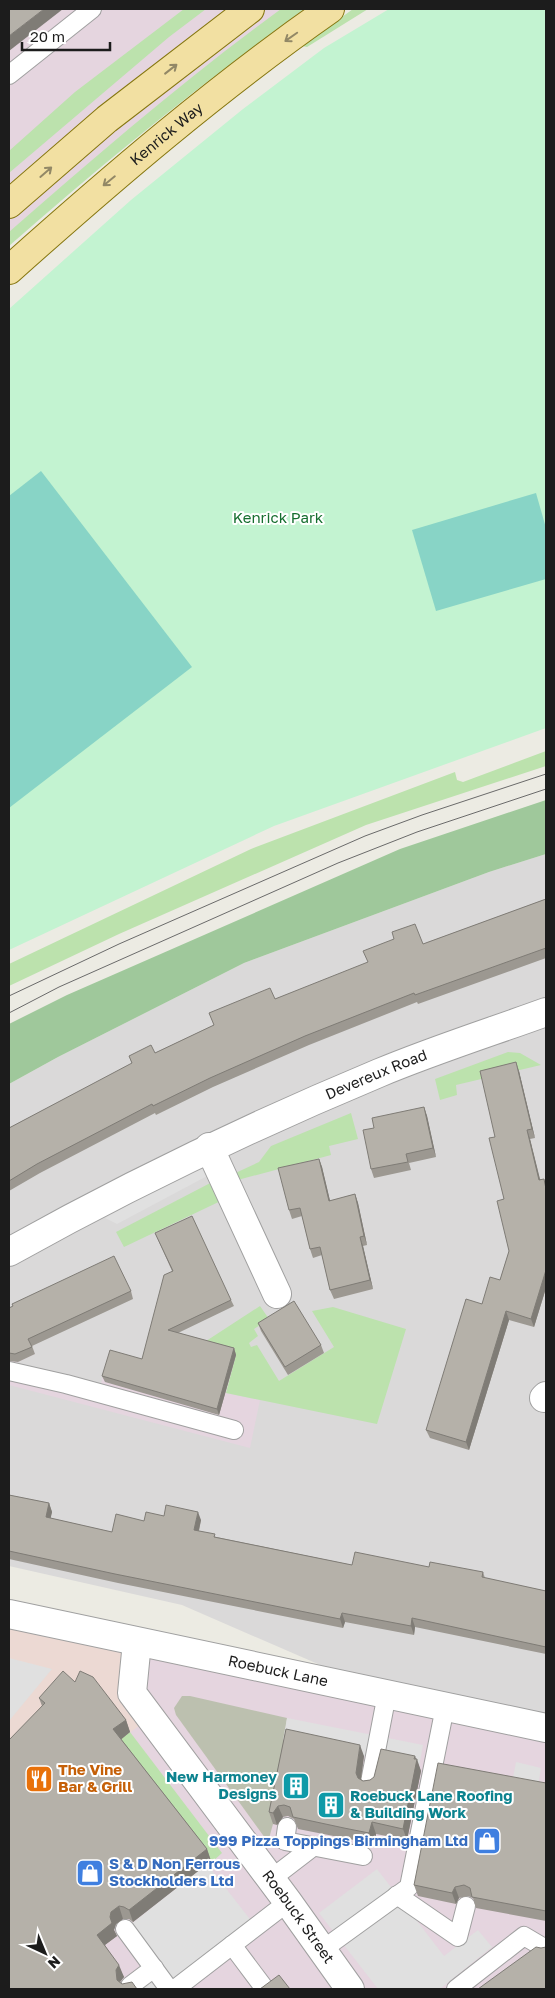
<svg xmlns="http://www.w3.org/2000/svg" width="555" height="1998" font-family="'Golos Text',sans-serif">
<style>
.residential{fill:#dad9d9}
.commercial{fill:#ecd9d3}
.industrial{fill:#e5d5df}
.construction{fill:#bcc0af}
.grass{fill:#bce2ad}
.forest{fill:#9fc89b}
.park{fill:#c3f3d1}
.pitch{fill:#88d4c6}
.parking{fill:#e0e0e0}
.lines{fill:none;stroke-linecap:round;stroke-linejoin:round}
.lane-casing{stroke:#a0a0a0;stroke-width:20}
.street-casing{stroke:#a0a0a0;stroke-width:30}
.primary-casing{stroke:#85760f;stroke-width:30}
.lane{stroke:#fff;stroke-width:18}
.street{stroke:#fff;stroke-width:28}
.primary{stroke:#f2e0a2;stroke-width:28}
.tram{stroke:#6a6a6a;stroke-width:1}
.wall{fill:#9c9891}
.shaded-wall{fill:#7f7c76}
.building{fill:#b5b1a9;stroke:#7f7c76}
.oneway{stroke:#928866}
.labels{text-anchor:middle;stroke-width:4;stroke-linejoin:round;paint-order:stroke}
.street-label{font-size:15px;fill:#1c1c1c;stroke:#fff}
.park-label{font-size:15px;fill:#166e2f;stroke:#fff}
.food-label{font-size:15px;font-weight:bold;fill:#c56008;stroke:#fff;text-anchor:start}
.culture-label{font-size:15px;font-weight:bold;fill:#0d838f;stroke:#fff;text-anchor:end}
.shop-label{font-size:15px;font-weight:bold;fill:#366cbe;stroke:#fff;text-anchor:end}
</style>
<rect width="100%" height="100%" fill="#ecebe3"/>
<path class="residential" d="M546,854V1728L387,1694L182,1605L9,1566V1084L58,1057L244,963L489,872Z"/>
<path class="commercial" d="M9,1614L137,1642L150,1718L9,1852Z"/>
<g class="industrial">
<path d="M9,9H292L9,241Z"/>
<path d="M16,1314L35,1354L12,1365L100,1388L108,1356L144,1365L236,1355L226,1393L260,1400L250,1448L9,1385V1317Z"/>
<path d="M137,1642L546,1728V1989H9V1852L118,1741L150,1718Z"/>
</g>
<path class="construction" d="M182,1696H190L287,1718L273,1824L268,1842L176,1715L174,1708Z"/>
<g class="grass">
<path d="M184,9H206L169,37L9,173V151L75,92Z"/>
<path d="M281,9H304C201,84 104,162 9,246V232C97,155 186,78 281,9Z"/>
<path d="M353,9H368L307,47L302,46Z"/>
<path d="M546,751V766L366,825L119,934L9,986V964L251,849L455,772L457,780L463,782Z"/>
<path d="M508,1052L520,1053L541,1065L456,1085L457,1095L440,1100L435,1079Z"/>
<path d="M351,1113L358,1139L329,1146L331,1155L234,1181L231,1175L259,1162L271,1146Z"/>
<path d="M218,1179L227,1198L124,1247L116,1232Z"/>
<path d="M260,1306L269,1319L254,1329L258,1336L249,1343L251,1347L257,1345L279,1381L334,1347L312,1311L333,1307L406,1329L377,1424L226,1393L236,1355L200,1345Z"/>
<path d="M130,1732L222,1853L212,1862L118,1741Z"/>
</g>
<path class="forest" d="M546,800V854L489,872L244,963L58,1057L9,1084V1024L67,995L400,849Z"/>
<path class="park" d="M389,9H546V728L274,826L9,950V309L131,200L243,109L324,48Z"/>
<g class="pitch">
<path d="M41,471L192,667L9,808V496Z"/>
<path d="M536,493L546,528V579L436,611L412,530Z"/>
</g>
<g class="parking">
<path d="M205,1167L209,1175L117,1224L105,1218L147,1194Z"/>
<path d="M9,1658L52,1669L9,1721Z"/>
<path d="M287,1718L423,1745L419,1767L283,1740Z"/>
<path d="M516,1762L541,1768L537,1792L511,1787Z"/>
<path d="M207,1864L256,1927L175,1989H133L154,1968L125,1929Z"/>
<path d="M377,1869L444,1956L478,1930L492,1947L440,1989H378L319,1913Z"/>
</g>
<g class="lines">
<g class="lane-casing">
<g id="lane">
<path d="M9,75L92,9"/>
<path d="M9,1371L66,1384L234,1430"/>
<path d="M370,1782L387,1694"/>
<path d="M287,1827L285,1841L363,1856"/>
<path d="M271,1879L314,1846"/>
<path d="M397,1895L458,1937L466,1906"/>
<path d="M125,1929L169,1989"/>
<path d="M232,1945L265,1989"/>
<path d="M322,1950L409,1887L445,1707"/>
<path d="M130,1986L154,1968"/>
<path d="M175,1989L288,1902"/>
<path d="M456,1989L524,1936L546,1949"/>
</g>
</g>
<g class="street-casing">
<g id="street">
<path d="M209,1147L277,1294"/>
<path id="s1" d="M9,1252C129,1185 252,1126 379,1073C434,1050 491,1032 546,1012"/>
<path d="M544,1398L546,1396"/>
<path id="s2" d="M9,1614L546,1728"/>
<path id="s3" d="M137,1642L132,1693L288,1902L350,1989"/>
</g>
</g>
<g class="primary-casing">
<g id="primary">
<path d="M9,204L107,119L250,9"/>
<path id="s4" d="M9,270C112,178 217,88 330,9"/>
</g>
</g>
<use href="#lane" class="lane"/>
<use href="#street" class="street"/>
<use href="#primary" class="primary"/>
<g class="tram">
<path d="M9,996L119,944L365,836L422,815L546,774"/>
<path d="M9,1013L59,987L338,863L417,832L546,789"/>
</g>
</g>
<g class="wall">
<path d="M546,899V958L418,1004L417,1002L309,1045L213,1087L156,1115L155,1113L40,1173L9,1191V1128L132,1064L129,1056L155,1053L214,1025L209,1013L275,999L423,944Z"/>
<path d="M519,1071L535,1138L530,1139L540,1179H544L546,1186V1288L534,1327L509,1320L469,1450L430,1438L426,1430L482,1304L500,1280L509,1251L504,1199L495,1137Z"/>
<path d="M424,1107L427,1116L436,1157L409,1163L411,1170L374,1178L371,1169L374,1128Z"/>
<path d="M319,1159L322,1167L330,1201L355,1194L358,1203L367,1245L363,1246L373,1289L334,1299L330,1290L322,1255L313,1258L310,1249L302,1216L292,1219L289,1210Z"/>
<path d="M155,1233L231,1300L234,1306L178,1333L234,1348L236,1355L219,1415L105,1382L102,1376L142,1359L172,1271Z"/>
<path d="M131,1291L133,1299L32,1346L35,1354L18,1362L9,1361V1308Z"/>
<path d="M258,1323L321,1345L324,1353L288,1375L261,1331Z"/>
<path d="M9,1495L49,1503L52,1512L50,1518L112,1532L144,1521L164,1516L201,1520L199,1531L216,1537L352,1565L429,1567L483,1572L485,1578L546,1591V1654L415,1627L414,1635L345,1622L343,1628L118,1583L9,1559Z"/>
<path d="M75,1682L126,1720L130,1732L121,1739L207,1849L211,1861L133,1922L129,1919H123L116,1924L114,1930L117,1936L105,1945L124,1977L120,1982L122,1984L9,1989L42,1706L39,1698Z"/>
<path d="M286,1729L364,1756L361,1779L363,1781L370,1780L416,1759L421,1771L407,1840L376,1834L374,1844L298,1829L294,1819L288,1816L283,1817L277,1825L273,1824L269,1812Z"/>
<path d="M546,1783V1921L476,1908L473,1898L468,1896L459,1898L456,1904L418,1896L414,1885Z"/>
</g>
<g class="shaded-wall">
<path d="M44,9H63L9,51V36Z"/>
<path d="M516,1062L519,1071L535,1138L532,1129Z"/>
<path d="M424,1107L427,1116L436,1157L433,1148Z"/>
<path d="M527,1130L530,1139L542,1188L539,1180Z"/>
<path d="M319,1159L322,1167L332,1209L329,1201Z"/>
<path d="M355,1194L358,1203L367,1245L364,1236Z"/>
<path d="M360,1237L363,1246L373,1289L370,1280Z"/>
<path d="M546,1270V1288L534,1327L531,1319Z"/>
<path d="M506,1311L509,1320L469,1450L466,1442Z"/>
<path d="M234,1348L236,1355L219,1415L217,1409Z"/>
<path d="M49,1503L52,1512L49,1526L46,1517Z"/>
<path d="M198,1512L201,1520L197,1538L194,1530Z"/>
<path d="M342,1613L345,1622L343,1628L340,1619Z"/>
<path d="M412,1618L415,1627L414,1635L411,1626Z"/>
<path d="M126,1720L130,1732L118,1742L113,1729Z"/>
<path d="M360,1745L364,1756L360,1785L356,1773Z"/>
<path d="M415,1756L417,1761V1759L421,1771L407,1840L403,1829Z"/>
<path d="M278,1806L283,1817L277,1825L273,1813Z"/>
<path d="M372,1822L376,1834L374,1844L369,1833Z"/>
<path d="M207,1849L211,1861L133,1922L129,1910Z"/>
<path d="M455,1887L459,1898L456,1904L452,1893Z"/>
<path d="M119,1906L123,1919L116,1924L114,1930L117,1936L102,1947L97,1935L110,1917L111,1912Z"/>
<path d="M119,1965L124,1977L120,1982L117,1980L116,1970Z"/>
</g>
<g class="building">
<path d="M9,9H44L9,36Z"/>
<path d="M546,899V948L415,995L414,993L305,1036L210,1078L153,1106L152,1104L37,1164L9,1181V1128L132,1063L129,1056L151,1045L155,1053L214,1025L209,1013L270,988L275,999L368,962L363,951L394,939L392,932L415,924L423,944Z"/>
<path d="M516,1062L532,1129L527,1130L539,1180L544,1179L546,1189V1270L531,1319L506,1311L466,1442L426,1430L466,1299L482,1304L490,1277L500,1280L509,1251L497,1201L504,1199L489,1138L495,1137L480,1071Z"/>
<path d="M424,1107L433,1148L406,1154L408,1162L371,1169L363,1130L374,1128L372,1118Z"/>
<path d="M319,1159L329,1201L355,1194L364,1236L360,1237L370,1280L330,1290L320,1247L310,1249L300,1208L289,1210L278,1168Z"/>
<path d="M192,1216L231,1300L168,1330L234,1348L217,1409L102,1376L110,1350L142,1359L164,1275L173,1271L155,1233Z"/>
<path d="M114,1256L131,1291L28,1339L32,1347L15,1354L9,1353V1308L13,1306L12,1304Z"/>
<path d="M294,1301L321,1345L285,1367L258,1323Z"/>
<path d="M9,1495L49,1503L46,1517L112,1532L116,1514L144,1521L146,1512L164,1516L166,1505L198,1512L194,1530L215,1534L214,1537L352,1565L355,1552L429,1567L430,1562L483,1572L482,1577L546,1591V1647L412,1618L411,1626L342,1613L340,1619L115,1574L9,1551Z"/>
<path d="M63,1671L75,1682L80,1671L93,1677L126,1720L113,1729L207,1849L129,1910L124,1907L119,1906L111,1912L110,1917L112,1923L97,1935L119,1965L116,1970L117,1980L122,1984L132,1982L137,1989H9V1740L45,1703L39,1698Z"/>
<path d="M286,1729L360,1745L356,1773L358,1778L363,1781L370,1780L374,1777L381,1749L415,1756L414,1759H417L403,1829L372,1822L369,1833L344,1828L293,1817L290,1807L284,1805L278,1806L273,1813L269,1812Z"/>
<path d="M438,1763L546,1783V1911L472,1897L470,1888L464,1885L455,1887L452,1893L414,1885Z"/>
<path d="M536,1947L541,1948L546,1947V1989H478Z"/>
<path d="M279,1975L290,1989H260Z"/>
</g>
<defs><path id="oneway-shaft" d="M-6 0H5M1.5-3L5.5 0L1.5 3" fill="none" stroke-width="1.6" stroke-linecap="round" stroke-linejoin="round" transform="scale(1.25)"/></defs>
<g class="oneway">
<use href="#oneway-shaft" transform="translate(291 37) rotate(145)"/>
<use href="#oneway-shaft" transform="translate(171 69) rotate(-38)"/>
<use href="#oneway-shaft" transform="translate(46 172) rotate(-41)"/>
<use href="#oneway-shaft" transform="translate(109 181) rotate(141)"/>
</g>
<defs>
<g id="restaurant-square" transform="scale(1.4375)"><rect x="-9" y="-9" width="18" height="18" rx="4" fill="#e8710a" stroke="#fff"/><path d="M-5-6h1v4h1v-4h1v4h1v-4h1v5L-1.5 .5V6h-2V.5L-5-1ZM5-6V6H3V1.5H1.5Q1.5-4 5-6Z" fill="#fff"/></g>
<g id="building-square" transform="scale(1.4375)"><rect x="-9" y="-9" width="18" height="18" rx="4" fill="#0f9aa8" stroke="#fff"/><path d="M-4-6H4V6H1V3H-1V6H-4ZM-2.5-4.3h1.7v1.8h-1.7ZM.8-4.3h1.7v1.8H.8ZM-2.5-1h1.7V.8h-1.7ZM.8-1h1.7V.8H.8Z" fill="#fff"/></g>
<g id="shop-square" transform="scale(1.4375)"><rect x="-9" y="-9" width="18" height="18" rx="4" fill="#3f7fe0" stroke="#fff"/><path d="M-5-2.5h2.3a2.7 3.5 0 0 1 5.4 0H5L5.5 6h-11ZM-1.5-2.5h3a1.5 2.3 0 0 0-3 0Z" fill="#fff"/></g>
</defs>
<g fill-rule="evenodd">
<use href="#restaurant-square" x="39" y="1779"/>
<use href="#building-square" x="296" y="1786"/>
<use href="#building-square" x="331" y="1805"/>
<use href="#shop-square" x="487" y="1841"/>
<use href="#shop-square" x="90" y="1873"/>
</g>
<g class="labels">
<g class="street-label">
<text dy="5" stroke="none"><textPath href="#s4" startOffset="208">Kenrick Way</textPath></text>
<text dy="5" stroke="none"><textPath href="#s1" startOffset="408">Devereux Road</textPath></text>
<text dy="5" stroke="none"><textPath href="#s2" startOffset="275">Roebuck Lane</textPath></text>
<text dy="5" stroke="none"><textPath href="#s3" startOffset="330">Roebuck Street</textPath></text>
</g>
<g class="park-label">
<text x="278" y="523">Kenrick Park</text>
</g>
<g class="food-label">
<text x="58" y="1775">The Vine<tspan x="58" dy="17">Bar &amp; Grill</tspan></text>
</g>
<g class="culture-label">
<text x="277" y="1782">New Harmoney<tspan x="277" dy="17">Designs</tspan></text>
<text x="350" y="1801" text-anchor="start">Roebuck Lane Roofing<tspan x="350" dy="17">&amp; Building Work</tspan></text>
</g>
<g class="shop-label">
<text x="468" y="1846">999 Pizza Toppings Birmingham Ltd</text>
<text x="109" y="1869" text-anchor="start">S &amp; D Non Ferrous<tspan x="109" dy="17">Stockholders Ltd</tspan></text>
</g>
</g>
<rect width="555" height="1998" fill="none" stroke="#1c1c1c" stroke-width="20"/>
<g transform="translate(45 1953) rotate(136)" stroke="#ffffff" stroke-width="4" paint-order="stroke">
<path d="M0-4L9 19L0 12L-9 19Z" fill="#1c1c1c"/>
<text y="-8" font-size="14" font-weight="bold" text-anchor="middle" fill="#1c1c1c">N</text>
</g>
<path d="M22 42v8h88v-8" fill="none" stroke="#1c1c1c" stroke-width="2.5"/>
<text x="30" y="42" font-size="15" fill="#1c1c1c" stroke="#ffffff" stroke-width="4" paint-order="stroke">20 m</text>
</svg>
